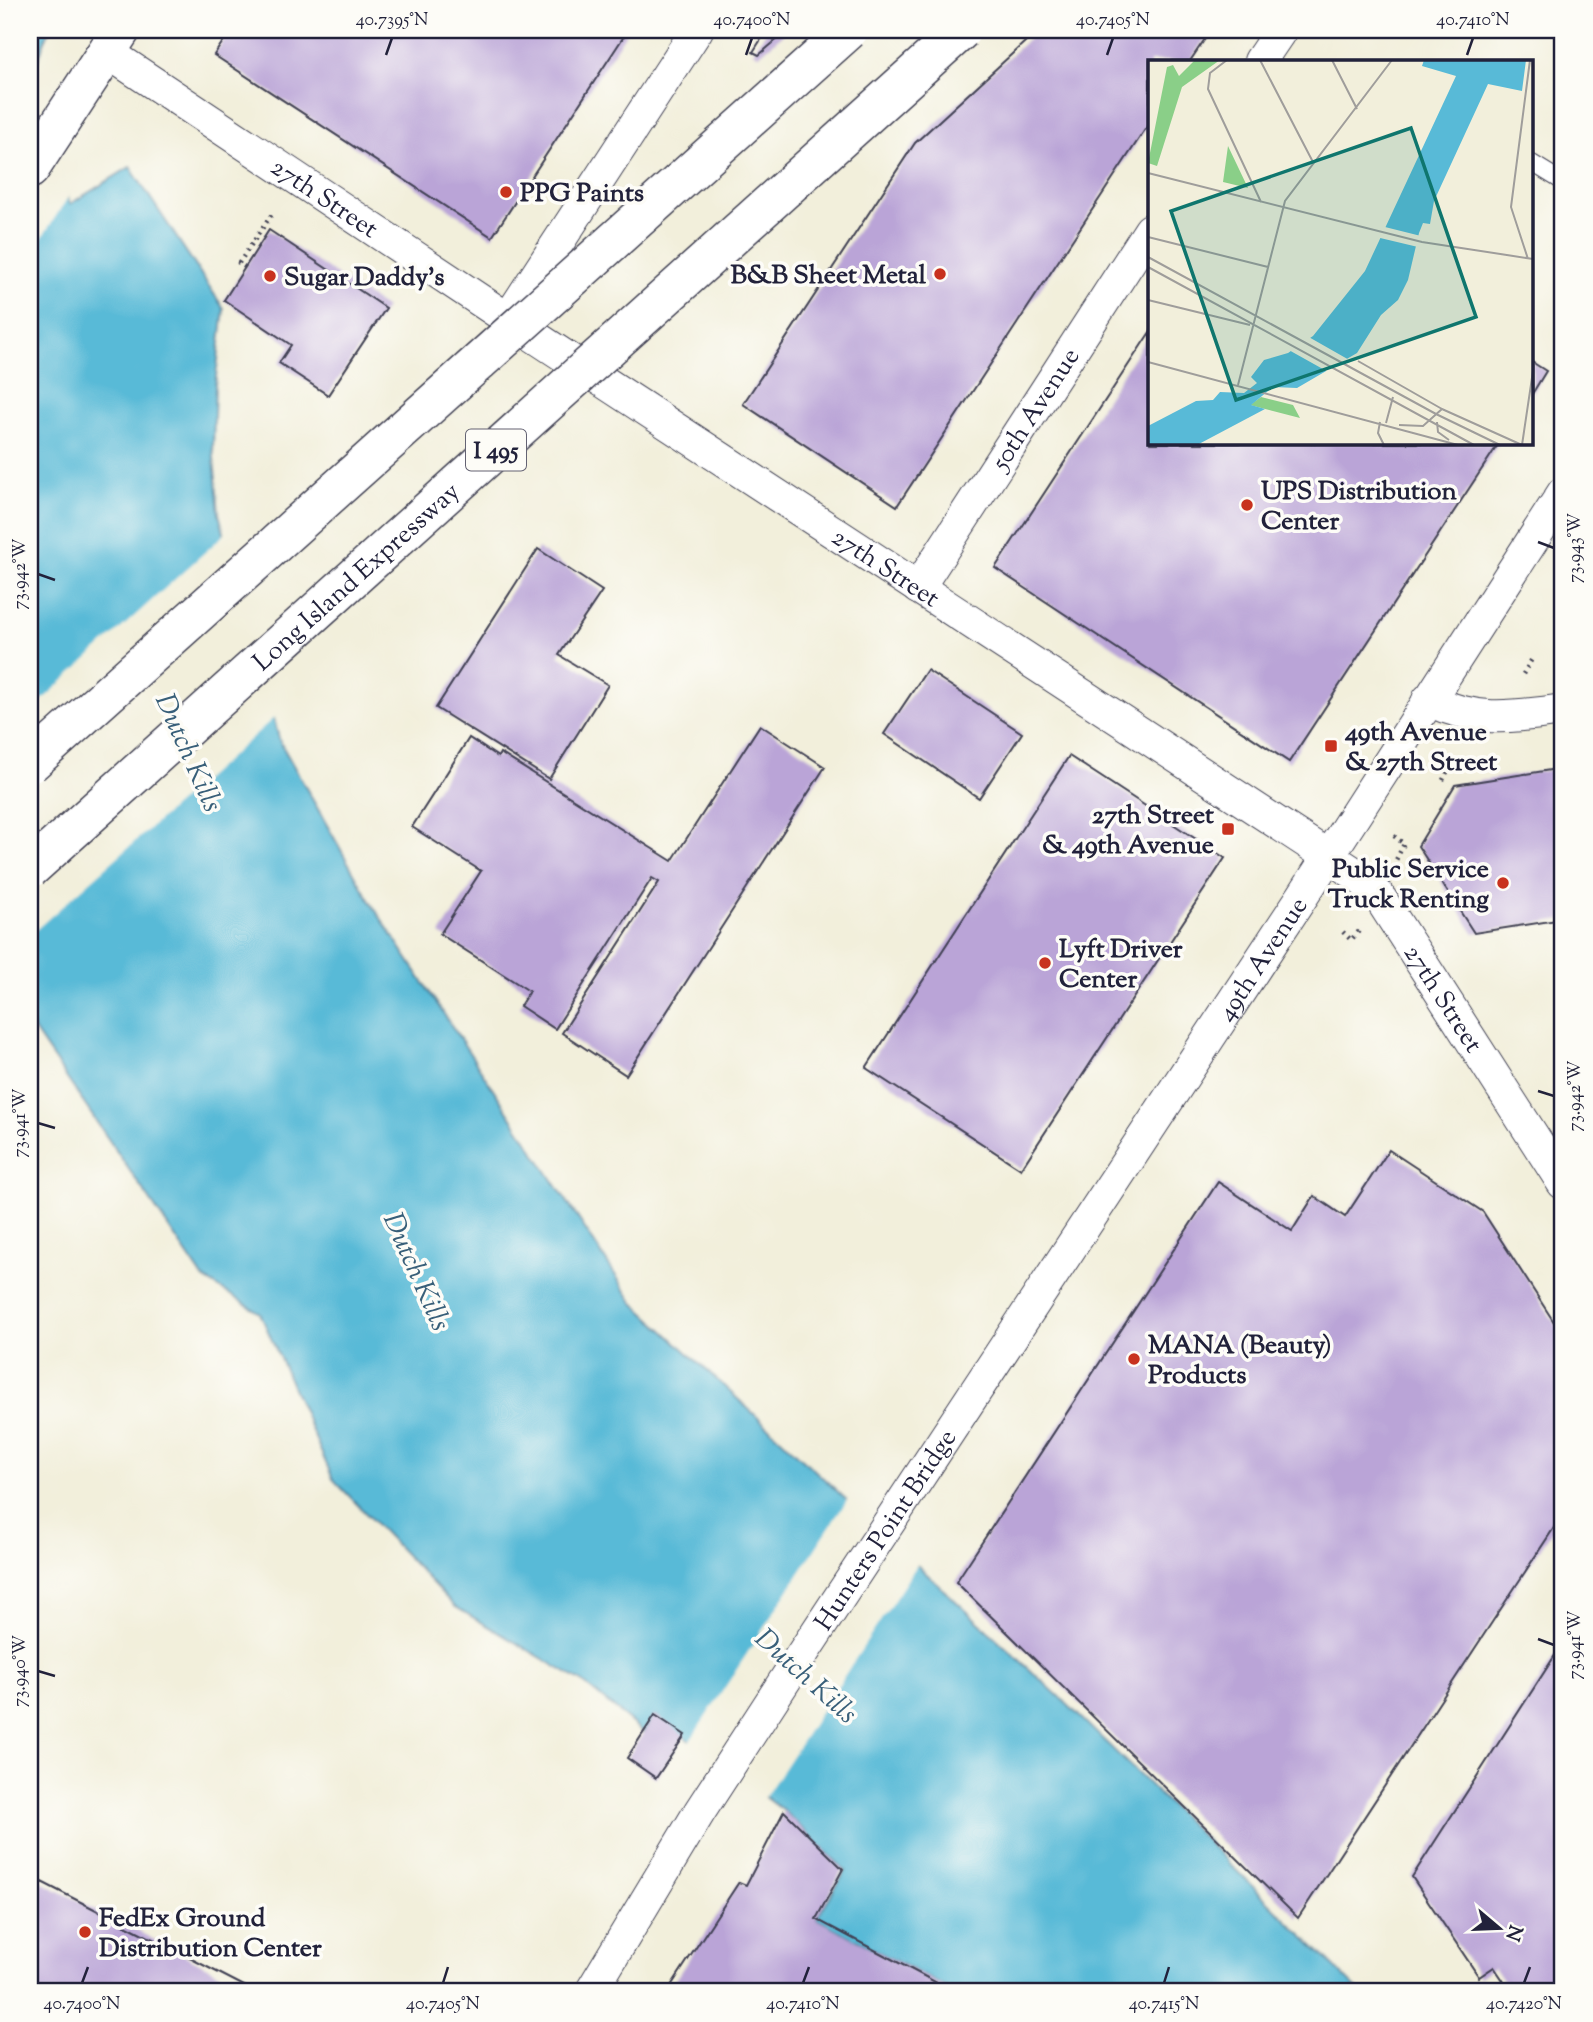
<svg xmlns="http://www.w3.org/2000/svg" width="1593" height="2022" font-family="'Sorts Mill Goudy',serif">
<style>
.water{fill:#58bad7;stroke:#3d6e89;stroke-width:2}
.pier{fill:#f2efdb}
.building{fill:#baa4d7}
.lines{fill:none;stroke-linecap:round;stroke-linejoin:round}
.lane-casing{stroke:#414153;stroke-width:18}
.street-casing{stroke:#414153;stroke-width:34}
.secondary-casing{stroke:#414153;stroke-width:41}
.path{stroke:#414153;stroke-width:4.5;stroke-dasharray:2 5;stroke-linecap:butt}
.lane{stroke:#fff;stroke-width:16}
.street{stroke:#fff;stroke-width:32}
.secondary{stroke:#fff;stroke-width:38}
.highway-bridge-casing{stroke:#414153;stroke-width:41;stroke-linecap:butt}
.highway-bridge{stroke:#fff;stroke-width:38}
.ticks{fill:none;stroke:#22223b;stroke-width:2.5}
.poi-dot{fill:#c8321e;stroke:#fdfcf7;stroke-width:2.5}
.labels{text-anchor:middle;stroke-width:7;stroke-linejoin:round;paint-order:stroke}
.shield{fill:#fdfcf7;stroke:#646373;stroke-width:2}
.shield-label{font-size:24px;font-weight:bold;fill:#22223b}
.poi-label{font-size:26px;font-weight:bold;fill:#22223b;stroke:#fdfcf7;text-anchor:start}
.street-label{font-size:26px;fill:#22223b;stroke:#fdfcf7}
.water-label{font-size:28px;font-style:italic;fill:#385f79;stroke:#fdfcf7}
.inset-road{fill:none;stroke:#9f9d9b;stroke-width:2}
.view{fill:#0f766e;fill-opacity:0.15;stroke:#0f766e;stroke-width:3.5}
.inset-edge{fill:none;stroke:#22223b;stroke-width:3.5}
.neatline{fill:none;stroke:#22223b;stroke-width:2.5}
.ticks-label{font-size:18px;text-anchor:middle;fill:#22223b}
</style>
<rect width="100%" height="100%" fill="#fdfcf7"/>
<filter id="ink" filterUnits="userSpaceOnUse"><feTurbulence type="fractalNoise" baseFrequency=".0143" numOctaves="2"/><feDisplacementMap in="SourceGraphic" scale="14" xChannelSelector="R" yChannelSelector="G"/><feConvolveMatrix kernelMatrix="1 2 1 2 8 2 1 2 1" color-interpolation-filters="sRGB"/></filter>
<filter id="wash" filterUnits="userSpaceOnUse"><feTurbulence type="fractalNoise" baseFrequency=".00686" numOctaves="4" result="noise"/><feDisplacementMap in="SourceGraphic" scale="28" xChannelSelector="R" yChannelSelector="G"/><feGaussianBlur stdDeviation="1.57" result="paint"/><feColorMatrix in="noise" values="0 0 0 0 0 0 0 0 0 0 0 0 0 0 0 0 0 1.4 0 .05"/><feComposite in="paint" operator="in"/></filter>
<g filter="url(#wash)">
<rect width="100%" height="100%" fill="#f2efdb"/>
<path class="water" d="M30,30H49L31,78L70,204L130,167L224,309L215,385L213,447L219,514L280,742L371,903L633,1302L1067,1704L1360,1992H954L816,1919L846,1871L784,1811L656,1716L643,1732L582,1682L454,1606L333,1479L260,1313L203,1278L34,1030L30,1011Z"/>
<g class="pier">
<path d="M34,79L69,196L30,256V85Z"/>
<path d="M228,531L276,716L30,935V711Z"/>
<path d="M849,1497L919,1562L763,1800L688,1744Z"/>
</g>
<g id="blocks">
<g class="building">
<path d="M231,30H628L492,237L214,55Z"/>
<path d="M767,30H788L759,55L753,52Z"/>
<path d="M1038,30H1211L1190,61H1150V122L897,506L743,404L915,143Z"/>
<path d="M269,230L386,308L328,395L279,363L291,345L224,300Z"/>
<path d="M1150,332V443H1499L1289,762L995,568Z"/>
<path d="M1532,362L1546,371L1532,394Z"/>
<path d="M538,549L602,591L559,655L608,685L549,779L436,708Z"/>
<path d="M927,670L1022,733L979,798L884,734Z"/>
<path d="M760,725L825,767L626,1075L562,1033L659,882L652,878L555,1029L520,1006L529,991L440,934L481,871L412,827L469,738L498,757L500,753L672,861Z"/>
<path d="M1069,756L1225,858L1021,1169L866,1068Z"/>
<path d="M1563,768V919L1474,933L1418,846L1455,785Z"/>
<path d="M1389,1150L1483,1212L1563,1336V1514L1298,1918L956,1582L1218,1182L1292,1231L1314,1196L1345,1217Z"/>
<path d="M1563,1643V1992H1511L1494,1967L1479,1977L1412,1877Z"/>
<path d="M655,1715L685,1735L656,1778L627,1758Z"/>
<path d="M784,1811L843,1869L816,1919L954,1992H667L739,1882L746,1885Z"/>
<path d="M30,1876L250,1989L257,1992H30Z"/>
</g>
</g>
</g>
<g filter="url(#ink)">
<use href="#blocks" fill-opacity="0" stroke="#414153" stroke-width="2"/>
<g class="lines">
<g class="lane-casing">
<path id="lane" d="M1532,163L1563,182"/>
</g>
<g class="street-casing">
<g id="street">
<path id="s1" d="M107,52L508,319L1357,875L1378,895L1563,1183"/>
<path d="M1260,61L1281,30"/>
<path d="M508,319L697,30"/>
<path id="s2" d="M918,588L1150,230"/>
<path d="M1428,700C1478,723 1511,717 1563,710"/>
<path id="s3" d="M591,1992L700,1811L789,1674L1302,897L1563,493"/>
</g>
</g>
<g class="secondary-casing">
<path id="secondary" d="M30,169L121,30"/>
</g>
<g class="path">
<path d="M245,267L239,263L274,211"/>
<path d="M1523,674L1532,659"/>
<path d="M1443,780L1450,766"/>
<path d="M1394,836L1404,844L1395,862"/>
<path d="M1343,932L1351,940L1359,931"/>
</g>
<use href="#lane" class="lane"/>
<use href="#street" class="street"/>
<use href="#secondary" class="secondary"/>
<g class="highway-bridge-casing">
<g id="highway-bridge">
<path d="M30,764L849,30"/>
<path id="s4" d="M30,869L962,30"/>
</g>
</g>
<use href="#highway-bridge" class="highway-bridge"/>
</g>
</g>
<path class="ticks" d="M386,55L392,38M746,55L752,38M1107,55L1113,38M1467,55L1473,38M1538,542L1554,548M38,574L55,580M1538,1091L1554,1096M38,1123L55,1128M1538,1639L1554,1645M38,1671L55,1676M82,1983L88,1967M443,1983L448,1967M803,1983L809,1967M1164,1983L1169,1967M1524,1983L1530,1967"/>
<g class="poi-dot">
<circle cx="506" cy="192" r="7"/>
<circle cx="940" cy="274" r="7"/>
<circle cx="270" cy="276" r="7"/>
<circle cx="1247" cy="505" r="7"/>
<rect x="1324" y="739" width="14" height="14" rx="3.5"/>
<rect x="1221" y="822" width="14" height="14" rx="3.5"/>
<circle cx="1503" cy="883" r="7"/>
<circle cx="1045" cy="963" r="7"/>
<circle cx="1134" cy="1359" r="7"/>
<circle cx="85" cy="1932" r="7"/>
</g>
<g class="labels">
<rect class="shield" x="466" y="429.5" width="60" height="41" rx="5"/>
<g class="shield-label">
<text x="496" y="458">I 495</text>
</g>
<g class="poi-label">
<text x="520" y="201">PPG Paints</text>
<text x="926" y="283" text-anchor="end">B&amp;B Sheet Metal</text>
<text x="284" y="285">Sugar Daddy's</text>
<text x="1261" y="499">UPS Distribution<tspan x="1261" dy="30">Center</tspan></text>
<text x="1345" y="740">49th Avenue<tspan x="1345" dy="30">&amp; 27th Street</tspan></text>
<text x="1214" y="823" text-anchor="end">27th Street<tspan x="1214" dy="30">&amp; 49th Avenue</tspan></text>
<text x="1489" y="877" text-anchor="end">Public Service<tspan x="1489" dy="30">Truck Renting</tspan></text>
<text x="1059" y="957">Lyft Driver<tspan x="1059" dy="30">Center</tspan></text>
<text x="1148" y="1353">MANA (Beauty)<tspan x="1148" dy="30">Products</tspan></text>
<text x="99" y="1926">FedEx Ground<tspan x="99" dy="30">Distribution Center</tspan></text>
</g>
<g class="street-label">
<text dy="9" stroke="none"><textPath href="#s1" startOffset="262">27th Street</textPath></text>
<text dy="9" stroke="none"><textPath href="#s2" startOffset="214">50th Avenue</textPath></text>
<text dy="9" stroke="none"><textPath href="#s1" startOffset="934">27th Street</textPath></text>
<text dy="9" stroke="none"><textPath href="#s4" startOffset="438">Long Island Expressway</textPath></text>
<text dy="9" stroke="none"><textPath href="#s3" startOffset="1232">49th Avenue</textPath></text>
<text dy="9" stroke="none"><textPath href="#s1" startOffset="1648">27th Street</textPath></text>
<text dy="9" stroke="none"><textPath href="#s3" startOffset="548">Hunters Point Bridge</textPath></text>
</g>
<g class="water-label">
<text transform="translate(190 752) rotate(66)" y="10">Dutch Kills</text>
<text transform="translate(418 1271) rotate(66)" y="10">Dutch Kills</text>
<text transform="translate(807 1675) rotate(42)" y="10">Dutch Kills</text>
</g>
</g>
<g transform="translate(1148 60)">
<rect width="385" height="385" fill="#f2efdb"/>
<path d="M47,0H72L34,27L9,106L0,103L19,7L25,5L31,16ZM80,86L100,128L75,122ZM113,337L145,345L152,358L102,345Z" fill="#8acf88"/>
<path d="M276,0H378L374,31L340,24L286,141L282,164L275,163L271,173L260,220L250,240L233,255L209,293L149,328L125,327L103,345L117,349L49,385H0V366L48,341L65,340L72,332L96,333L109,323L103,317L116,300L140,293L165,276L217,211L308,16L274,6Z" fill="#58bad7"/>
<path d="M233,166L273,176L270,187L228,177ZM159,276L203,301L182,313L139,289Z" fill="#f2efdb"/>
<path class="inset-road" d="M79,0L62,13L60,29L113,142M112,0L166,104M184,0L209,49M0,113L274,182L385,199M0,177L120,207M0,197L288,354L352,385M380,199L363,147L382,0M0,207L326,385M0,240L102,265M210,301L294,349M0,302L310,385M90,325L137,141L244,0M232,362L230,373L236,385M289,362L290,372L301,380M238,363L245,337M251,365L275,366L294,349L374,385M374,385L385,311"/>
<path class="view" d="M263,68L328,257L88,340L23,151Z"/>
<rect width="385" height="385" class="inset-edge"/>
</g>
<rect width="1593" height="2022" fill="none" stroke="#fdfcf7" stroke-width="77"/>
<g transform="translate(1499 1928) rotate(109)" stroke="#fdfcf7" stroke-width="5" paint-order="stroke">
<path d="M0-5L12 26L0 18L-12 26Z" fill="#22223b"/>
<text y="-10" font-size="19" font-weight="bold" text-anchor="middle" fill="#22223b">N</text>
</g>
<rect x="38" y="38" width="1516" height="1945" class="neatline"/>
<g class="ticks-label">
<text x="392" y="25">40.7395°N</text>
<text x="752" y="25">40.7400°N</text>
<text x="1113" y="25">40.7405°N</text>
<text x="1473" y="25">40.7410°N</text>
<text transform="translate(1574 548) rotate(-90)" y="6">73.943°W</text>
<text transform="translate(19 574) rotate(-90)" y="6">73.942°W</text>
<text transform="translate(1574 1096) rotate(-90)" y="6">73.942°W</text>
<text transform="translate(19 1123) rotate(-90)" y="6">73.941°W</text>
<text transform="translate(1574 1645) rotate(-90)" y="6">73.941°W</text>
<text transform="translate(19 1671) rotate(-90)" y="6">73.940°W</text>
<text x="82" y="2009">40.7400°N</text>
<text x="443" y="2009">40.7405°N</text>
<text x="803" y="2009">40.7410°N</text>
<text x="1164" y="2009">40.7415°N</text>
<text x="1524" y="2009">40.7420°N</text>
</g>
</svg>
